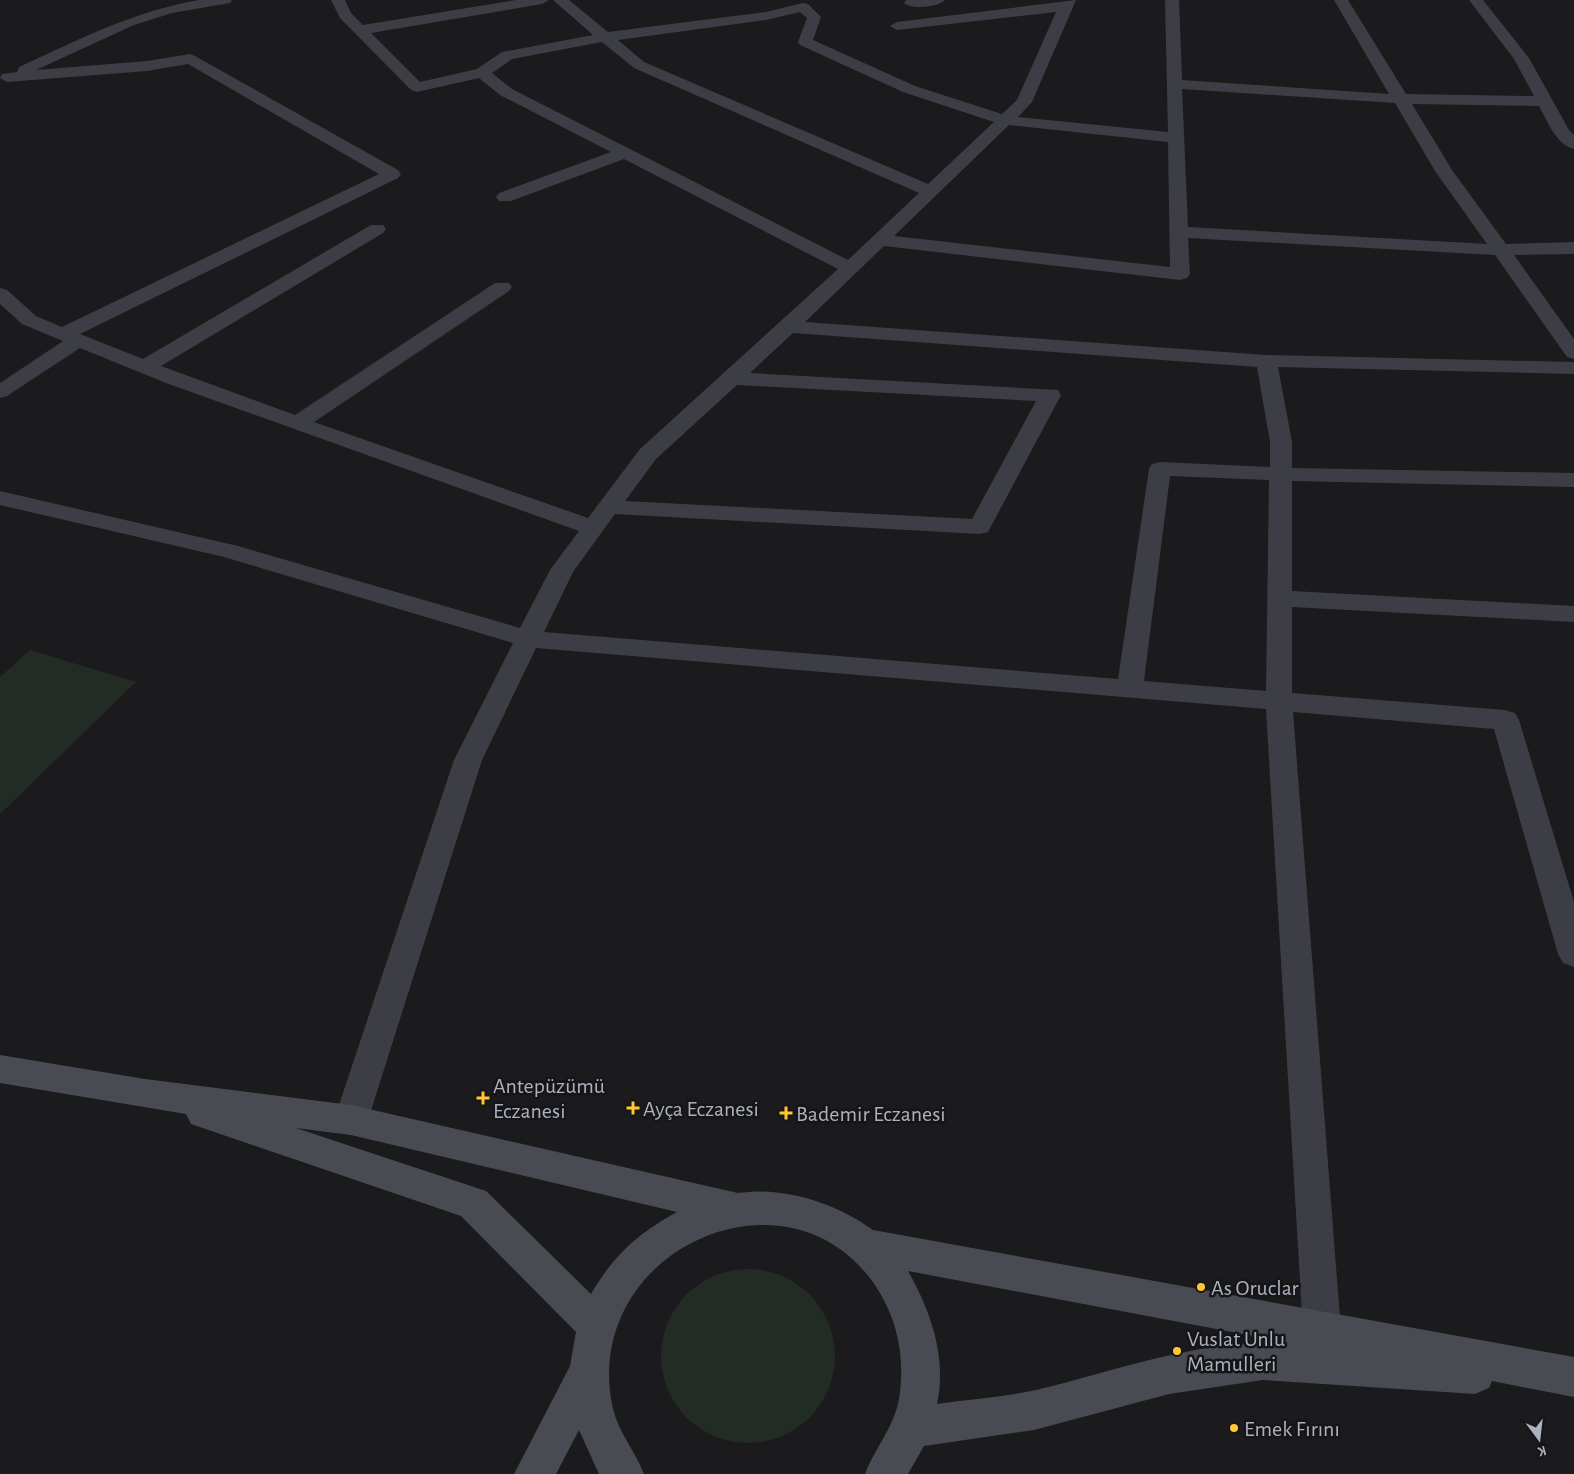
<svg xmlns="http://www.w3.org/2000/svg" width="1574" height="1474" font-family="'Alegreya Sans',sans-serif">
<style>
.green{fill:#222c24}
.lines{fill:none;stroke-linecap:round;stroke-linejoin:round}
.minor{fill:#3d3e45;fill-rule:evenodd}
.secondary{fill:#494b53;fill-rule:evenodd}
.poi-dot{fill:#ffc731;stroke:#161618;stroke-width:2}
.labels{text-anchor:middle;stroke-width:5;stroke-linejoin:round;paint-order:stroke}
.near-poi-label{font-size:22px;fill:#acb1be;stroke:#161618;text-anchor:start}
</style>
<rect width="100%" height="100%" fill="#1b1b1d"/>
<g class="green">
<path d="M30,650L136,682L0,814V677Z"/>
<circle cx="748" cy="1356" r="87"/>
</g>
<g class="lines">
<g class="minor">
<path d="M199,0H232L230,3L172,13L134,25L36,70L147,61L190,54L195,56L398,170L401,174L398,178L80,334L143,359L371,225H383L386,229L383,233L161,366L295,415L495,283H509L512,287L509,291L314,422L588,518L640,449L838,269L624,159L511,201H499L496,197L499,193L611,152L500,95L479,78L417,92L411,90L340,18L331,0H345L351,13L363,25L516,0H549L542,4L371,33L420,82L477,69L502,52L593,35L553,0H569L608,32L766,12L803,3L808,4L821,17L813,40L915,86L1002,114L1017,100L1056,12L897,30L890,26L897,22L1076,0L1032,102L1018,117L1168,132L1165,0H1179L1182,80L1389,94L1334,0H1348L1406,94L1534,96L1514,59L1469,0H1483L1529,58L1569,130L1574,135V149C1556,145 1547,120 1539,106L1412,104L1452,170L1506,244L1574,242V254L1514,255L1574,339V359L1567,357L1495,255L1188,238L1190,274L1187,278L1180,280L884,246L805,322L1266,355L1574,362V374L1278,367L1292,442V468L1574,473V487L1292,481V591L1574,606V622L1292,607V693L1505,710L1515,713L1519,720L1574,902V967L1563,963L1558,954L1494,729L1293,712L1341,1331L1336,1344L1322,1350L1308,1344L1303,1331L1266,709L536,648L482,760L368,1120L363,1131L351,1135L339,1131L334,1120L454,760L513,643L224,557L0,505V491L238,546L520,628L550,570L579,531L166,383L80,348L7,396L0,398V383L63,341L22,324L0,304V288L7,290L36,316L62,327L379,174L188,64L147,71L7,82L0,78L2,74L17,72L19,67C78,40 134,11 199,0ZM800,12L807,18L798,42L800,45L903,92L994,122L928,184L644,62L618,40L766,20ZM602,42L634,68L919,193L848,260L512,89L492,73L512,59ZM1182,89L1395,103L1435,171L1487,244L1188,227ZM1009,125L1168,142L1170,267L894,236ZM793,333L1257,367L1270,442V467L1160,462L1152,464L1149,469L1118,679L544,632L573,572L615,514L980,534L988,532L1061,395L1058,390L750,373ZM737,385L1036,401L972,519L625,501L656,459ZM1170,476L1269,480L1266,691L1144,681Z"/>
<path d="M906,0H945C939,7 911,10 904,3Z"/>
</g>
<path class="secondary" d="M0,1055L145,1079L351,1105L738,1193C784,1186 836,1203 873,1230L1574,1357V1397L1492,1381L1489,1388L1475,1394L1263,1380L1169,1394L1034,1430L924,1446L908,1474H865C875,1448 894,1427 899,1399C905,1362 899,1325 880,1293C799,1158 594,1241 610,1391C614,1430 631,1442 644,1474H599L579,1430L556,1474H514L570,1366L576,1332L461,1216L191,1124L186,1114L0,1083ZM296,1128L351,1135L677,1212C637,1234 614,1255 591,1294L486,1191ZM908,1271L1290,1343C1203,1338 1119,1370 1036,1390C1004,1397 970,1399 937,1404C947,1357 931,1312 908,1271Z"/>
</g>
<g class="poi-dot">
<path d="M480.5 1090.5h5v5h5v5h-5v5h-5v-5h-5v-5h5z"/>
<path d="M630.5 1100.5h5v5h5v5h-5v5h-5v-5h-5v-5h5z"/>
<path d="M783.5 1105.5h5v5h5v5h-5v5h-5v-5h-5v-5h5z"/>
<circle cx="1201" cy="1287" r="5"/>
<circle cx="1177" cy="1351" r="5"/>
<circle cx="1234" cy="1428" r="5"/>
</g>
<g class="labels">
<g class="near-poi-label">
<text x="493" y="1093">Antepüzümü<tspan x="493" dy="25">Eczanesi</tspan></text>
<text x="643" y="1116">Ayça Eczanesi</text>
<text x="796" y="1121">Bademir Eczanesi</text>
<text x="1211" y="1295">As Oruclar</text>
<text x="1187" y="1346">Vuslat Unlu<tspan x="1187" dy="25">Mamulleri</tspan></text>
<text x="1244" y="1436">Emek Fırını</text>
</g>
</g>
<g transform="translate(1539 1439) rotate(165)" stroke="#161618" stroke-width="4" paint-order="stroke">
<path d="M0-4L9 19L0 12L-9 19Z" fill="#acb1be"/>
<text y="-8" font-size="14" font-weight="bold" text-anchor="middle" fill="#acb1be">K</text>
</g>
</svg>
